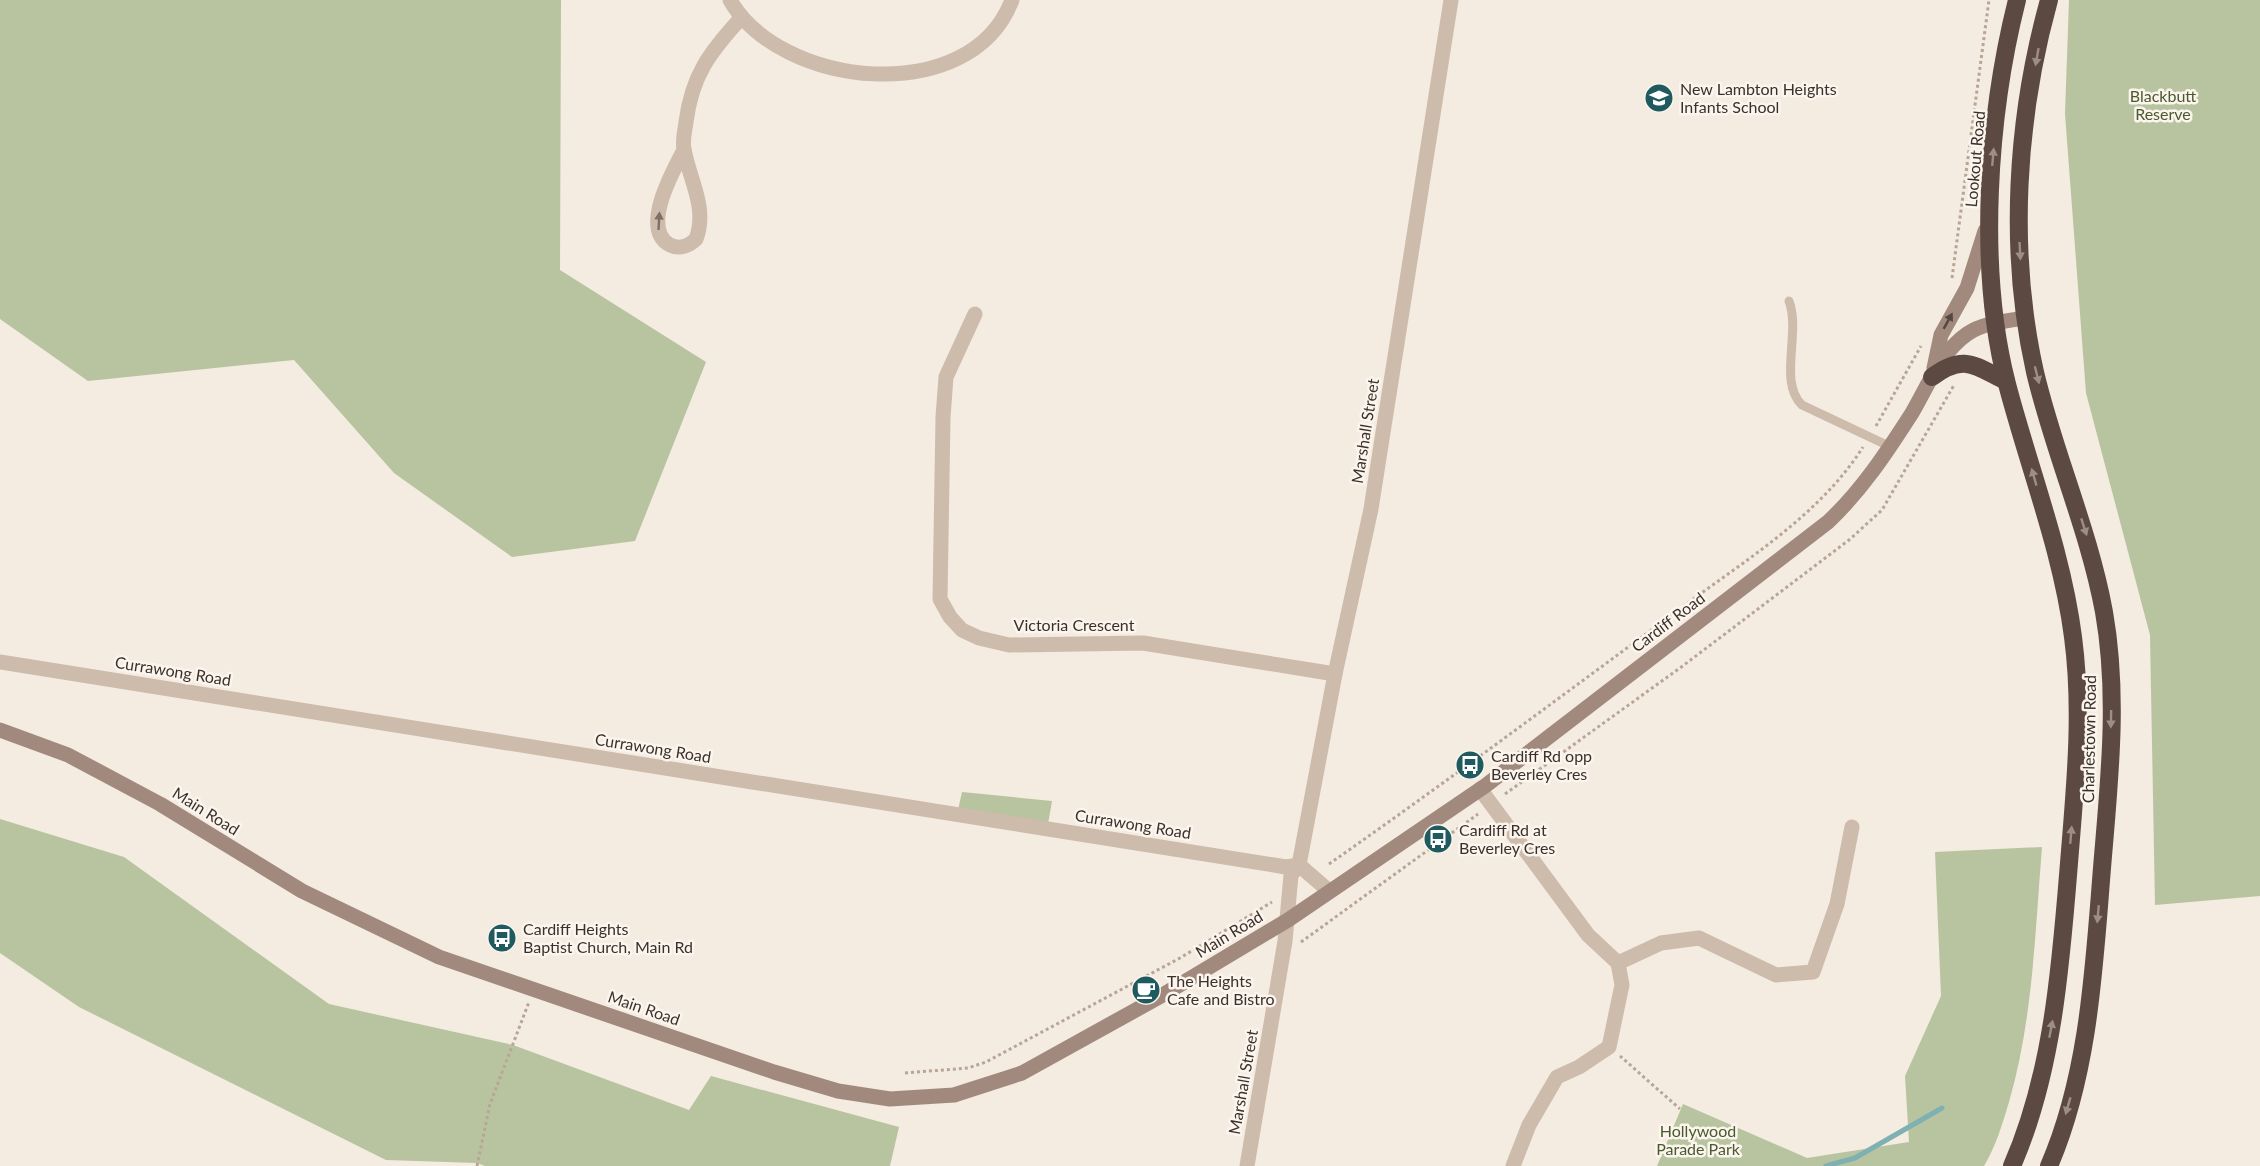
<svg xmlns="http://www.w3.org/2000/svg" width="2260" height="1166" font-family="Lato,sans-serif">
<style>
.green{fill:#b8c4a0}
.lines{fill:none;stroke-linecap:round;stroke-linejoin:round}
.stream{stroke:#7fb0b2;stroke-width:5}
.path{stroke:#b9a596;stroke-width:3;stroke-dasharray:3 3;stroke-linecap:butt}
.lane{stroke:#cdbbac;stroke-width:9}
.street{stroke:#cdbbac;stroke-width:15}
.secondary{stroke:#a18a7d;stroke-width:15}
.highway{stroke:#5c4a42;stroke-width:18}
.oneway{fill:#9c8e87}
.oneway2{fill:#7d6f65}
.oneway3{fill:#544640}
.labels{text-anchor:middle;stroke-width:5;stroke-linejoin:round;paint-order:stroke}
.poi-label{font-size:16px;fill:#3b302b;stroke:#fbf5ee;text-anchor:start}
.park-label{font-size:16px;fill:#4a5a2e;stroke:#fbf5ee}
.street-label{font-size:16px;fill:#3b302b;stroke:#fbf5ee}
</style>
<rect width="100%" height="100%" fill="#f4ebe1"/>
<g class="green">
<path d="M0,0H561L560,270L706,362L635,541L512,557L394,473L294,360L88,381L0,319Z"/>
<path d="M2069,0H2260V896L2155,905L2150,635L2086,393L2065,114Z"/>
<path d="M962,792L1052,801L1048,824L958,810Z"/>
<path d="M0,819L124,857L329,1004L513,1045L689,1110L711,1076L899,1127L890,1166H485L477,1163L386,1160L79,1007L0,953Z"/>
<path d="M2042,847C2035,933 2033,1019 2009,1102C2002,1125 1996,1146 1984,1166H1657L1683,1104L1807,1158L1909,1142L1905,1076L1941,996L1935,852Z"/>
</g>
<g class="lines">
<path class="stream" d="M1826,1166L1855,1158L1942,1108"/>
<g class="path">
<path d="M1952,278L1989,0"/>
<path d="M1876,426L1921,346"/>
<path d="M1505,794L1680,668L1849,540L1882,510L1954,385"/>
<path d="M1329,864C1445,783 1559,698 1673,614C1739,564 1818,518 1863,447"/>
<path d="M1301,942L1478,814"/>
<path d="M1620,1056L1680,1109"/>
<path d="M905,1073L968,1068L986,1062L1180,958L1272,902"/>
<path d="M477,1166L490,1104L529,1002"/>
</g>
<path class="lane" d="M1789,301C1801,333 1778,382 1802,405L1891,447"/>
<g class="street">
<path d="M730,0C780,88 971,109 1012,0"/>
<path d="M684,150C673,171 640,229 670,245C680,250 690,245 696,239C708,208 689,179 684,149C682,140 685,131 686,122C692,75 710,52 741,18"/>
<path d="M975,314L946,377L943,417L940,599L950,617L962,630L979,638L1009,645L1143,643L1335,674"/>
<path d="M0,662L1286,867L1299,865L1329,891"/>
<path d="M1480,789L1588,935L1618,963L1661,943L1699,938L1776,975L1813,972L1837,904L1852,827"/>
<path d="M1247,1166L1285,941L1291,875L1299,865L1335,674L1371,509L1451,0"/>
<path d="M1513,1166L1529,1125L1557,1077L1579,1067L1609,1047L1622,985L1618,963"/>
</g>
<g class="secondary">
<path d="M1934,368L1941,335L1967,288L1985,231"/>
<path d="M0,730L68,755L160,804L302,891L439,957L774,1072L838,1091L890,1099L954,1095L1022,1073L1161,996L1288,920L1485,786L1828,522C1862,490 1887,452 1912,413C1928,386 1940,353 1967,334C1983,323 2006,321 2024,318"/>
</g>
<g class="highway">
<path d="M1932,377C1964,353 1975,366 2006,381"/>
<path d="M2012,1166C2053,1073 2061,963 2069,863C2075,788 2083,712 2073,637C2062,551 2029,468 2007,384C1977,268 1988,115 2017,0"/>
<path d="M2049,1166C2089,1074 2094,967 2102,868C2109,783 2119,697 2104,612C2089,530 2054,453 2035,372C2008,251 2016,119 2049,0"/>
</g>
</g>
<defs><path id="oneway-solid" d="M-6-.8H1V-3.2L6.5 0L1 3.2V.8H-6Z" transform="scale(1.5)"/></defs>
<g class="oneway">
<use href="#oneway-solid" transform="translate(2037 57) rotate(100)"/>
<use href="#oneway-solid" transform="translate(1993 157) rotate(-85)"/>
<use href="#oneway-solid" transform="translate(2020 251) rotate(87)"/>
<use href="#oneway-solid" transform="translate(2037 375) rotate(76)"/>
<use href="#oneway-solid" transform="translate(2034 477) rotate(-106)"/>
<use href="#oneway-solid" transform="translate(2084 527) rotate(72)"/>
<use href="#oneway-solid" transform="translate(2111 719) rotate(91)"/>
<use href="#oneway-solid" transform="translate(2071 835) rotate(-85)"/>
<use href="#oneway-solid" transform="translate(2098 914) rotate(95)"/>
<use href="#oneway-solid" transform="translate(2051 1029) rotate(-79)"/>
<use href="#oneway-solid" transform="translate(2068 1106) rotate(106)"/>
</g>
<use class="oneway2" href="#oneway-solid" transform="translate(659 221) rotate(-87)"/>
<use class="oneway3" href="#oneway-solid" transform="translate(1948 321) rotate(-61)"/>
<defs>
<g id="school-disc" transform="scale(1.5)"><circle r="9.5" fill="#1f5a5e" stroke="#fbf5ee"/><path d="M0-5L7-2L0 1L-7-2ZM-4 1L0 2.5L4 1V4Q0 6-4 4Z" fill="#fff"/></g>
<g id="bus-disc" transform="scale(1.5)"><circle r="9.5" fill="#1f5a5e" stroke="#fbf5ee"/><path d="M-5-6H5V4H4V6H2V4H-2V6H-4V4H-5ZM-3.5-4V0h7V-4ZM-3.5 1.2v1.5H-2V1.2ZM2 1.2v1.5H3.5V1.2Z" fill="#fff"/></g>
<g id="cafe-disc" transform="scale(1.5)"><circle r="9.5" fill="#1f5a5e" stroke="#fbf5ee"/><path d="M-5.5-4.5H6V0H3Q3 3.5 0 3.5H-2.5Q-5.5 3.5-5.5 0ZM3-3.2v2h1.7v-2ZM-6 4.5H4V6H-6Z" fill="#fff"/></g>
</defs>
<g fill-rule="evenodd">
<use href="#school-disc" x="1659" y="98"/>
<use href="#bus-disc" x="1470" y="765"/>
<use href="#bus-disc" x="1438" y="839"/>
<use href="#bus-disc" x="502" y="938"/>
<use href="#cafe-disc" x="1146" y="990"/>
</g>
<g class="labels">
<g class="poi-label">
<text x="1680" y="95">New Lambton Heights<tspan x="1680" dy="18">Infants School</tspan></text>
<text x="1491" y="762">Cardiff Rd opp<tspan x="1491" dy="18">Beverley Cres</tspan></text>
<text x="1459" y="836">Cardiff Rd at<tspan x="1459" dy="18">Beverley Cres</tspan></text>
<text x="523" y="935">Cardiff Heights<tspan x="523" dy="18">Baptist Church, Main Rd</tspan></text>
<text x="1167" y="987">The Heights<tspan x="1167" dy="18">Cafe and Bistro</tspan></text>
</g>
<g class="park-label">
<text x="2163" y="102">Blackbutt<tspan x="2163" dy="18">Reserve</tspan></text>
<text x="1698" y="1137">Hollywood<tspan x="1698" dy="18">Parade Park</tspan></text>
</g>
<g class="street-label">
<text transform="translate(1975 159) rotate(-85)" y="6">Lookout Road</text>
<text transform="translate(1365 431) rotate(-81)" y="6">Marshall Street</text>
<text transform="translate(1668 622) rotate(-37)" y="6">Cardiff Road</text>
<text x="1074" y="631">Victoria Crescent</text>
<text transform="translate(173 671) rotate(9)" y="6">Currawong Road</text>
<text transform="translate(2089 739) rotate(-89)" y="6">Charlestown Road</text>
<text transform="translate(653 748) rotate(9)" y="6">Currawong Road</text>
<text transform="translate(206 811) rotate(32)" y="6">Main Road</text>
<text transform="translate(1133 824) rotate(9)" y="6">Currawong Road</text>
<text transform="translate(1229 934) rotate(-31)" y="6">Main Road</text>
<text transform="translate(644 1008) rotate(19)" y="6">Main Road</text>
<text transform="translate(1243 1082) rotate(-80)" y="6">Marshall Street</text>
</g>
</g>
</svg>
